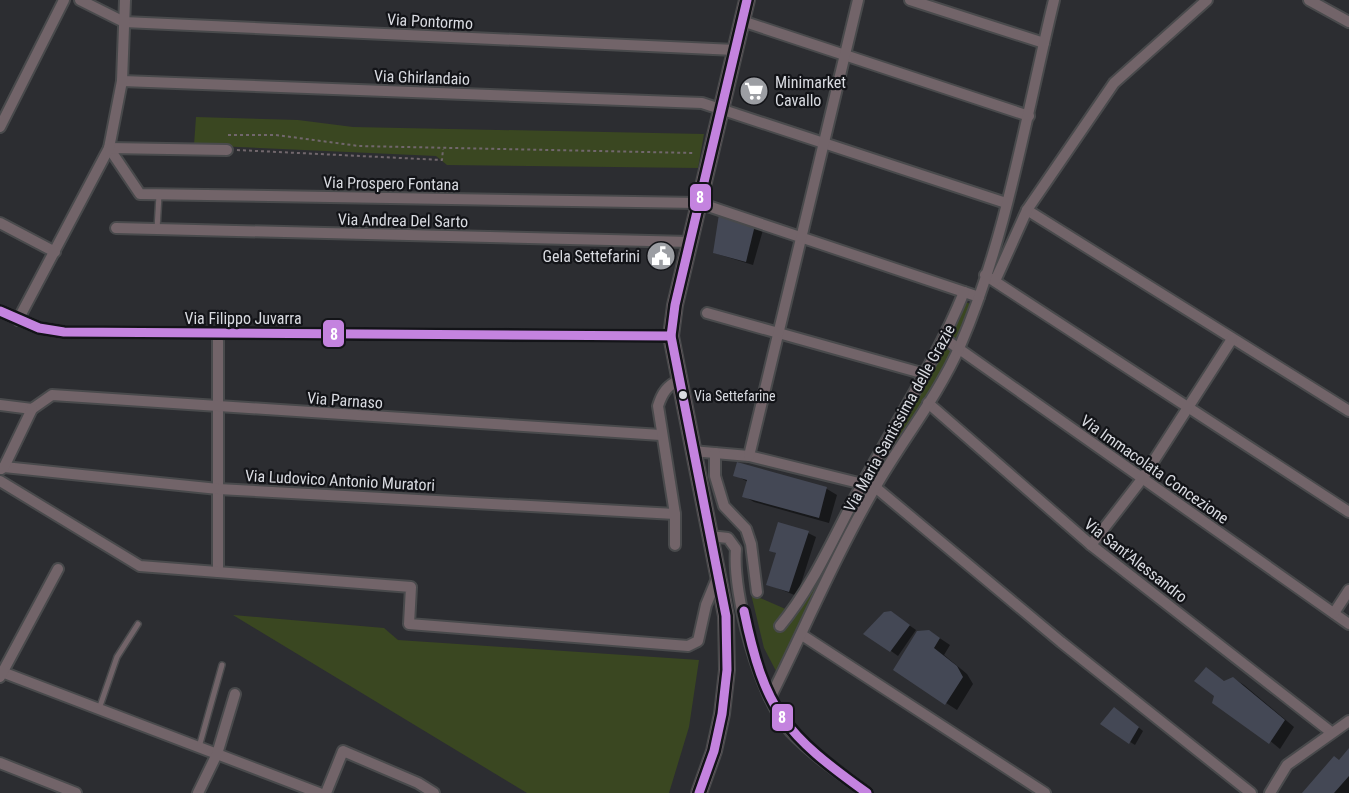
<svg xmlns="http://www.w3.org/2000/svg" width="1349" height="793" font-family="'Roboto Condensed',sans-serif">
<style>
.green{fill:#3a4721}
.shadow{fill:#0007}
.building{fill:#444855}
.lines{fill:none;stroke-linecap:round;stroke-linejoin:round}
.lane-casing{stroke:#494a4c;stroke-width:8}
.street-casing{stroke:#494a4c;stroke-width:14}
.secondary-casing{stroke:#494a4c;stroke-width:18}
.path{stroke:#71676c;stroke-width:2;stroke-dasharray:3 3;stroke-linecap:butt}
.lane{stroke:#726469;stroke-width:5}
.street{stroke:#726469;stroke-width:10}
.secondary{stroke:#75666c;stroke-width:15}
.bus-1-casing{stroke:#131418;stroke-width:14}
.bus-1{stroke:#c483df;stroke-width:9}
.bus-dot{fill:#d9dbe1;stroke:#131418;stroke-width:2}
.labels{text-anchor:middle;stroke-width:4.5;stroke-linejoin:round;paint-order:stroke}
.bus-label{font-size:14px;fill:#d9dbe1;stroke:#131418;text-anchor:start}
.street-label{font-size:16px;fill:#d9dbe1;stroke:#131418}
.poi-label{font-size:16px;fill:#d9dbe1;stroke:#131418;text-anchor:start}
.line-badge{stroke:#131418;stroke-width:2}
.badge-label{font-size:16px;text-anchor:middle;font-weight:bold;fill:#fff}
</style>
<rect width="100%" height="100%" fill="#2c2d31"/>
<g class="green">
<path d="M196,117L298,120L353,127L704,134L698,168L447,165L436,156L194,145Z"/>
<path d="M966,302L972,305L956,339L950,336Z"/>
<path d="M946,346L953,351L879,474L873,470Z"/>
<path d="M862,491L868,494L776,671L764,648L751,594L797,614Z"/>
<path d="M233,615L384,628L398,640L699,660L689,727L669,793H527Z"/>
</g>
<g class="shadow">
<path d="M755,226L763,230L753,265L714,253Z"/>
<path d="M738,464L827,489L837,495L829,523L754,502L744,496L748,482L735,475Z"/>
<path d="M808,533L816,537L797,596L767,584L777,554L771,550Z"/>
<path d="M899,618L916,630L898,656L866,633Z"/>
<path d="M929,631L950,645L944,655L967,674L973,684L957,710L895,670Z"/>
<path d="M1206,669L1225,682L1233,678L1244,685L1294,727L1280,749L1216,696Z"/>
<path d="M1119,712L1143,731L1135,745L1102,724Z"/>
<path d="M1349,751V793H1304L1340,761Z"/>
</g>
<g class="building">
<path d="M719,214L755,225L746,262L713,253Z"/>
<path d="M737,462L827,487L819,518L742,497L747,480L733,476Z"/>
<path d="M778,522L809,531L789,592L766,585L776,553L769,551Z"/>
<path d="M891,611L910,625L890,652L863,634L884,612Z"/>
<path d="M929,630L940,638L934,648L957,666L963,677L945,705L893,670L917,631Z"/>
<path d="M1206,667L1224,681L1233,677L1285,720L1269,744L1212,703L1214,696L1194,681Z"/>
<path d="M1114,707L1139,727L1129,744L1100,724Z"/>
<path d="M1349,748V776L1334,793H1302L1334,756L1339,760Z"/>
</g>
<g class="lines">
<g class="lane-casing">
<g id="lane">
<path d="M157,229L159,195"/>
<path d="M99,709L117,657L138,624"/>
<path d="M199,747L222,665"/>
</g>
</g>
<g class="street-casing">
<g id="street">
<path d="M80,0L124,22L735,50"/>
<path d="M910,0L1044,43"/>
<path d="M1309,0L1349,22"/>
<path d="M742,21L1029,116"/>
<path d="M122,81L702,103L1006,203"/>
<path d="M0,127L64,0"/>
<path d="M109,148L140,194L699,203L979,297"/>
<path d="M109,148L227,150"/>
<path d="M1027,210L1349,411"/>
<path d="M0,223L55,252"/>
<path d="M116,228L690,242"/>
<path d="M985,275L1349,512"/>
<path d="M995,281L1027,210L1114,83L1207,0"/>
<path d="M0,311L39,328L64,332L671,336"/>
<path d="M707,313L925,374"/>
<path d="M18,320L109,148L122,81L125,0"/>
<path d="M218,333V572"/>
<path d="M945,339L1349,624"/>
<path d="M928,403L1091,545L1331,732"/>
<path d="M0,405L32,409L52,395L661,435"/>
<path d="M692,451L749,456L875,487L1061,642L1251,793"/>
<path d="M715,453V476L724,506L746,529L751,544L757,592"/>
<path d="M749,456L858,0"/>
<path d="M4,467L218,489L675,514"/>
<path d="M1,469L4,467L32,409"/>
<path d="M0,481L140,566L411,587L409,624L688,646L698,641L706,605L718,576"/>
<path d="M710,536L728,538L736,549C732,594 760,698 791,732C813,755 841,774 867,793"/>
<path d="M675,545V514L658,406C662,393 667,386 679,380"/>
<path d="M1091,545L1142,479L1232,339"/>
<path d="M1334,613L1349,590"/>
<path d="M780,626C815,584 836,531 863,483C897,420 937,359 964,292"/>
<path d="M802,635L1045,793"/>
<path d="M2,672L319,793"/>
<path d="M0,677L58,569"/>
<path d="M770,698C805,628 836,554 876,486C903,439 938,396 960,346C1007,237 1026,115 1054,0"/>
<path d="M0,763L76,793"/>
<path d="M198,793L217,754L235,694"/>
<path d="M326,793L343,751L418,783L434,793"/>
<path d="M1270,793L1287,765L1349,721"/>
</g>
</g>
<g class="secondary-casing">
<path id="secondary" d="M699,793L714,751L722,714L727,670L726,616L671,336L675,305L747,0"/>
</g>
<g class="path">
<path d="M228,135H276L359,146L695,153"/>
<path d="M237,150L442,160L443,149"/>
</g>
<use href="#lane" class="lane"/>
<use href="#street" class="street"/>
<use href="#secondary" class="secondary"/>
<g class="bus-1-casing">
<g id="bus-1">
<path d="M0,311L39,328L64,332L671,336"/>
<path d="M744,611C765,712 785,734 867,793"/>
<path d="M699,793L714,751L722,714L727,670L726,616L671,336L675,305L747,0"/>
</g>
</g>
<use href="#bus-1" class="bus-1"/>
</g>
<defs>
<g id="supermarket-disc" transform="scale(1.5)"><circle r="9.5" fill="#9c9ea3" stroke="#131418"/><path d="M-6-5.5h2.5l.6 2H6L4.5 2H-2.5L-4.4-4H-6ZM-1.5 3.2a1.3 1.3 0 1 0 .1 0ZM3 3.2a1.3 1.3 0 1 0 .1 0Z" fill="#fff"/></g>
<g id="civic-disc" transform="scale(1.5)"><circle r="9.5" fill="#9c9ea3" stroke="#131418"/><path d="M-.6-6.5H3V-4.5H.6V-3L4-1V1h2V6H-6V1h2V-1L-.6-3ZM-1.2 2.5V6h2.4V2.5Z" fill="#fff"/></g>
</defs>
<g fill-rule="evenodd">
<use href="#supermarket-disc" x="754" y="91"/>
<use href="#civic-disc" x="661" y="256"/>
</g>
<circle class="bus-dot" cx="683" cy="395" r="5"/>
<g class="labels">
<g class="bus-label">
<text x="694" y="401">Via Settefarine</text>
</g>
<g class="street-label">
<text transform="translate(430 21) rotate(3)" y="6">Via Pontormo</text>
<text transform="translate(422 77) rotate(2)" y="6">Via Ghirlandaio</text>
<text transform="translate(391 183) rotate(1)" y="6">Via Prospero Fontana</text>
<text transform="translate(403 220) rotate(1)" y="6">Via Andrea Del Sarto</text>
<text x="243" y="324">Via Filippo Juvarra</text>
<text transform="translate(345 400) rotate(4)" y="6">Via Parnaso</text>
<text transform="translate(899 418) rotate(-61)" y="6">Via Maria Santissima delle Grazie</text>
<text transform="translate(1155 469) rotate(35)" y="6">Via Immacolata Concezione</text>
<text transform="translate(340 480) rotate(3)" y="6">Via Ludovico Antonio Muratori</text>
<text transform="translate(1136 560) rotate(38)" y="6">Via Sant'Alessandro</text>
</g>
<g class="poi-label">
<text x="775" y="88">Minimarket<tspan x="775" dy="18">Cavallo</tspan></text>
<text x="640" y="262" text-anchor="end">Gela Settefarini</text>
</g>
</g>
<g class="line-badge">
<rect x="689" y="183" width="23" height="29" rx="6" fill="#c483df"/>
<rect x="322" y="319" width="23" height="29" rx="6" fill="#c483df"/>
<rect x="771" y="703" width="23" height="29" rx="6" fill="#c483df"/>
</g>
<g class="badge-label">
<text x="700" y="203">8</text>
<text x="334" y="340">8</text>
<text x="782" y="723">8</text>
</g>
</svg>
